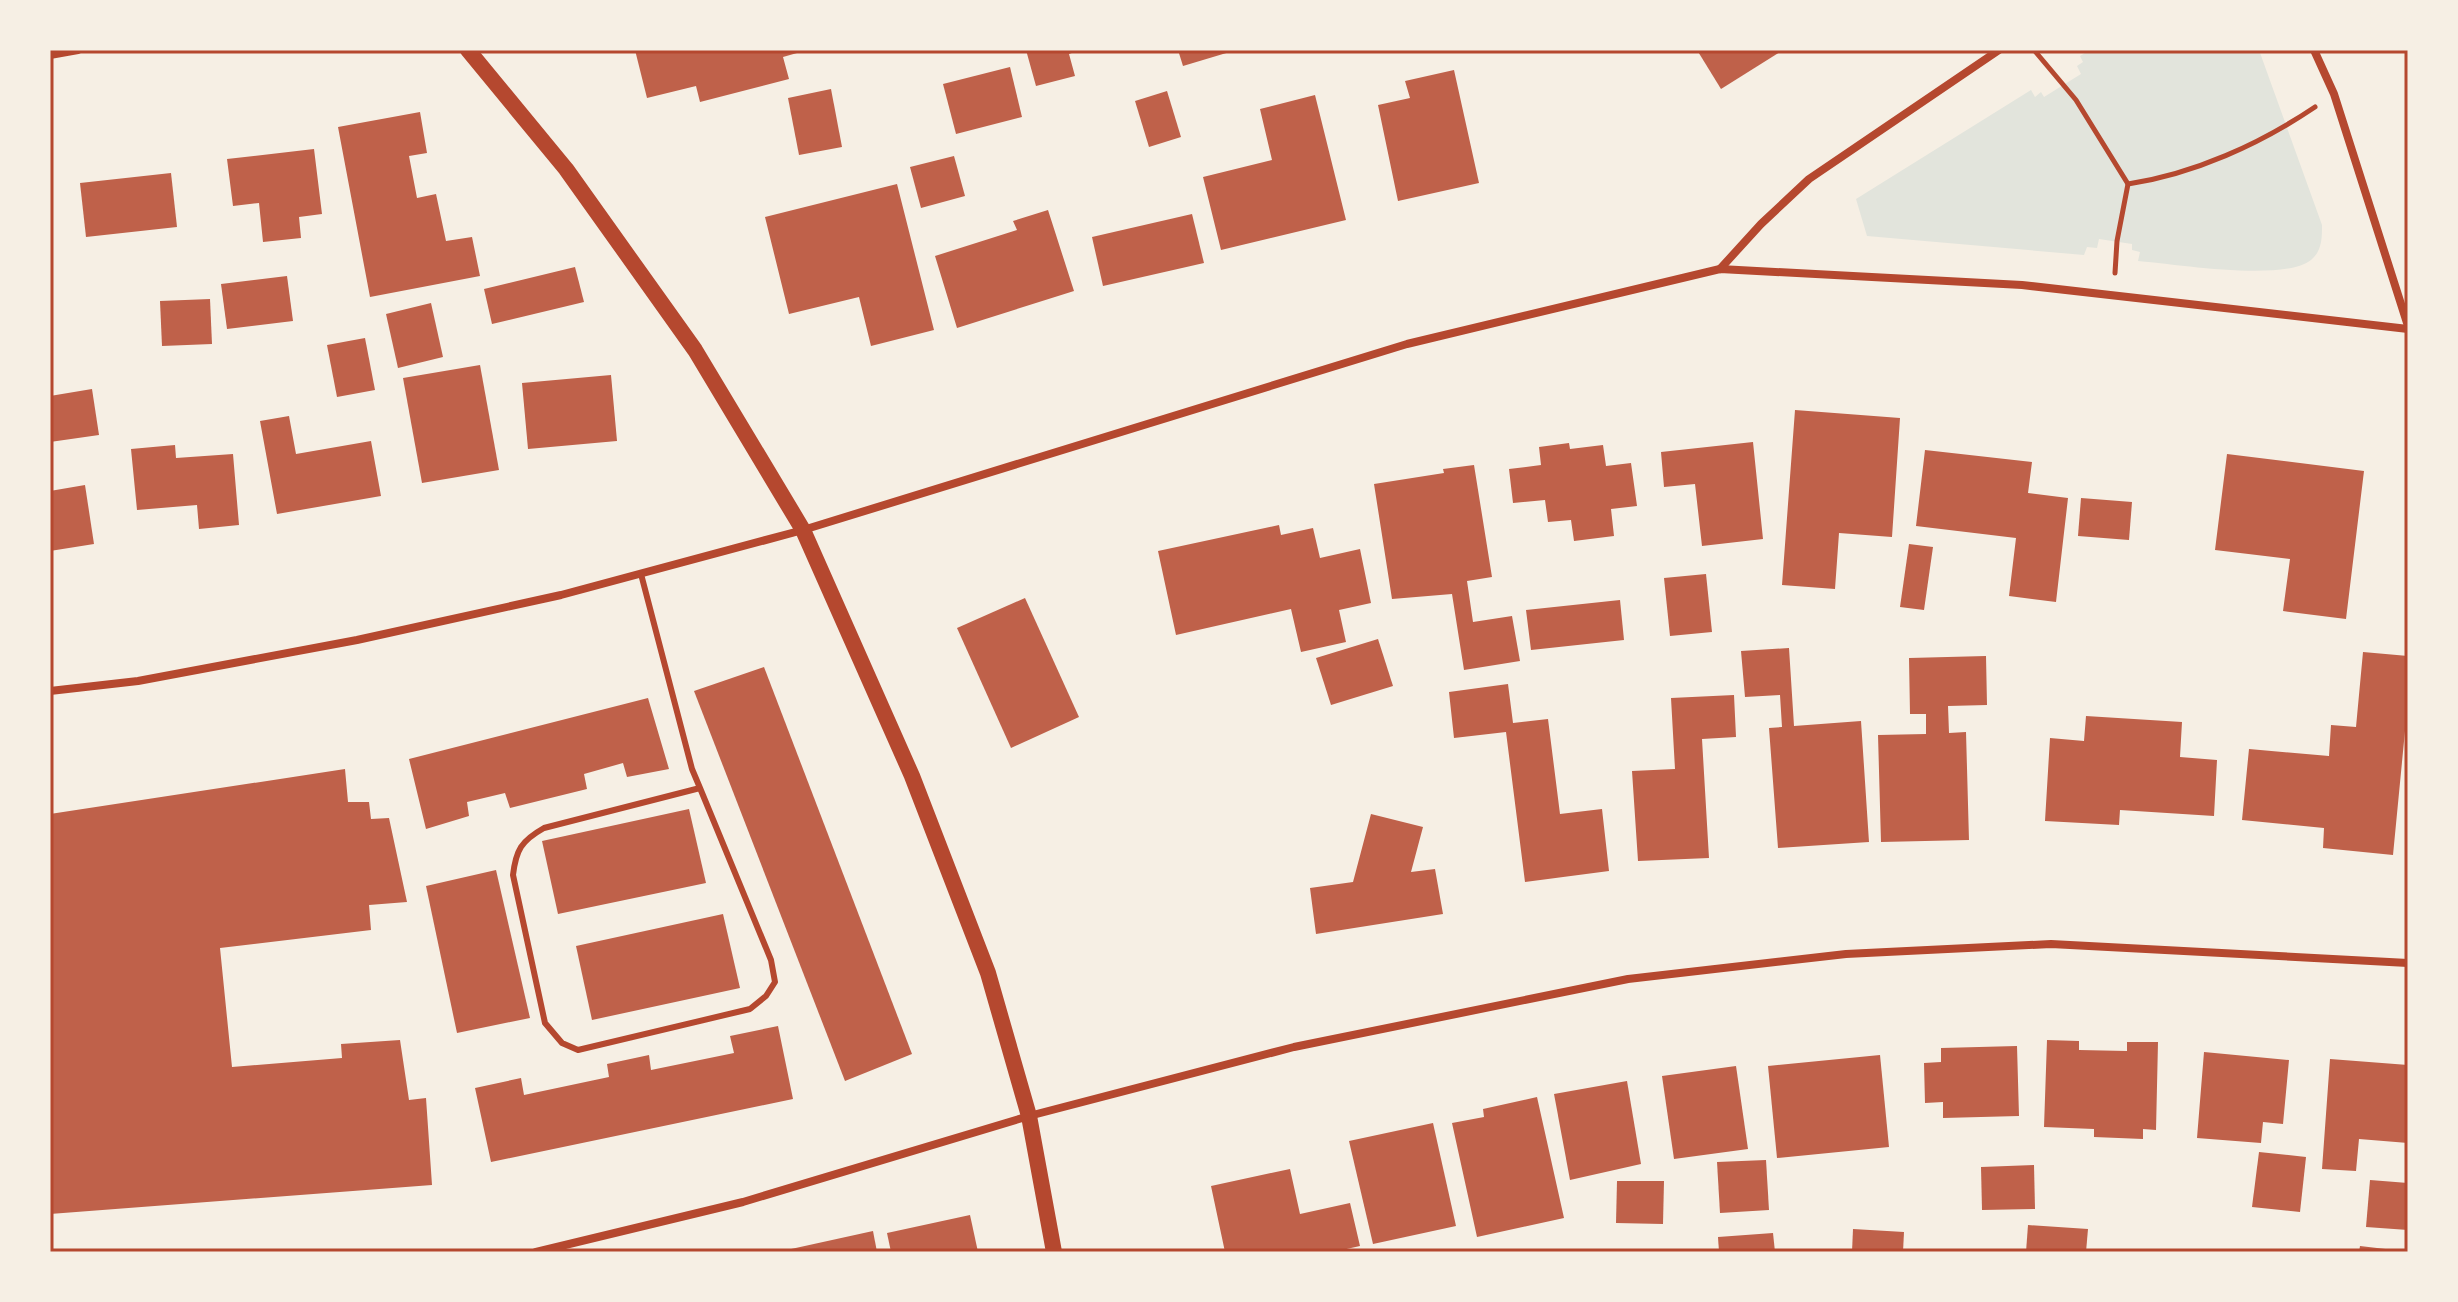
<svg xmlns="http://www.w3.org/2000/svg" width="2458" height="1302" font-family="'Work Sans',sans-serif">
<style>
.green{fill:#e2e4dc}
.building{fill:#bf614a}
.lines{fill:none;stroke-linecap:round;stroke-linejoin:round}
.path{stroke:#b5482f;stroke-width:5}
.service{stroke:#b5482f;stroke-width:6}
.minor{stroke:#b5482f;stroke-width:8}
.secondary{stroke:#b5482f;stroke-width:16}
.neatline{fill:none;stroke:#b5482f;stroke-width:3}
</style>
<rect width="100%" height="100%" fill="#f6efe4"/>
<path class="green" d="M2090,50H2259L2322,225C2322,238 2322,251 2311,260C2284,282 2175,264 2138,261L2140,252L2132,250V244L2099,239L2097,248L2087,247L2084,255L1867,236L1856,199L2031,90L2035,97L2041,92L2044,97L2081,74L2077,66L2083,62L2080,56Z"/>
<g class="building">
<path d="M635,50H804V51L783,57L789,79L700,102L696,86L647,98Z"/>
<path d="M1026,50H1080L1069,54L1075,76L1036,86Z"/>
<path d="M1178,50H1233V51L1183,66Z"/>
<path d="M1697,50H1783L1721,89Z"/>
<path d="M1010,67L1022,117L956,134L943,84Z"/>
<path d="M1454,70L1479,183L1398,201L1378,105L1410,98L1405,81Z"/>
<path d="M831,89L842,147L799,155L788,98Z"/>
<path d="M1167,91L1181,137L1149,147L1135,101Z"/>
<path d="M1315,95L1346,220L1221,250L1203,177L1272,160L1260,109Z"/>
<path d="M420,112L427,153L409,156L417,198L436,194L446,241L472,237L480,276L370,297L338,127Z"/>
<path d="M314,149L322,214L299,217L301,238L263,242L259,203L233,206L227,159Z"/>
<path d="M954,156L965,196L921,208L910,167Z"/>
<path d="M171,173L177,227L86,237L80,183Z"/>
<path d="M897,184L934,330L871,346L859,297L789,314L765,217Z"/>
<path d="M1048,210L1074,291L957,328L935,256L1017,230L1013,221Z"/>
<path d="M1192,214L1204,263L1103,286L1092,237Z"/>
<path d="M575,267L584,302L492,324L484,289Z"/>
<path d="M287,276L293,321L227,329L221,284Z"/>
<path d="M210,299L212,344L162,346L160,301Z"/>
<path d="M431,303L443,357L398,368L386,314Z"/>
<path d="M365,338L375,390L337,397L327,345Z"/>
<path d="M480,365L499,470L422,483L403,378Z"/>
<path d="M611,375L617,441L528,449L522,383Z"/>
<path d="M92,389L99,435L50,442V396Z"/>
<path d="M1795,410L1900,418L1892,537L1839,533L1835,589L1782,585Z"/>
<path d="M289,416L296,454L371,441L381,496L277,514L260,421Z"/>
<path d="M1753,442L1763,539L1702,546L1695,484L1664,487L1661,452Z"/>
<path d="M1569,443L1570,449L1603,445L1606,466L1631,463L1637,506L1611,509L1614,536L1574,541L1571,520L1548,522L1545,500L1513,503L1509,469L1541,465L1539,447Z"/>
<path d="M175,445L176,458L233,454L239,525L199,529L197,505L137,510L131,449Z"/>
<path d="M1925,450L2032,462L2028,493L2068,498L2056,602L2009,596L2016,538L1916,526Z"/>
<path d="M2227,454L2364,471L2346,619L2283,611L2290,559L2215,550Z"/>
<path d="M1474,465L1492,577L1467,581L1473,622L1512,616L1520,661L1464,670L1452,594L1392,599L1374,484L1444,473L1443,469Z"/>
<path d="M85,485L94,544L50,551V491Z"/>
<path d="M2081,498L2132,502L2129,540L2078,536Z"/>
<path d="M1279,525L1281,535L1313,528L1320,558L1360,549L1371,603L1339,610L1346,642L1301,652L1291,609L1176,635L1158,551Z"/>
<path d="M1909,544L1933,547L1924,610L1900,607Z"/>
<path d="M1706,574L1712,632L1670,636L1664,578Z"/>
<path d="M1025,598L1079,717L1011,748L957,628Z"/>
<path d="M1620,600L1624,640L1531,650L1526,610Z"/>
<path d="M1378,639L1393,686L1331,705L1316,658Z"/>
<path d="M1789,648L1794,726L1861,721L1869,842L1778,848L1769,728L1782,727L1780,695L1745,697L1741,651Z"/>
<path d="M2363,652L2408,656V700L2393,855L2323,848L2324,828L2242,820L2249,749L2329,756L2331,725L2356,727Z"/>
<path d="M1986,656L1987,705L1948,706L1949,733L1966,732L1969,840L1881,842L1878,735L1926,734V714H1910L1909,658Z"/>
<path d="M764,667L912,1054L845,1081L694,691Z"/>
<path d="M1508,684L1513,723L1548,719L1560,814L1602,809L1609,871L1525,882L1506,732L1454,738L1449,692Z"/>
<path d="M1734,695L1736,737L1702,739L1709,858L1638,861L1632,771L1675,769L1671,698Z"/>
<path d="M648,698L669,769L627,777L623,763L584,774L587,789L510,808L505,793L467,802L469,816L426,829L409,759Z"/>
<path d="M2086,716L2182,722L2180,757L2217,760L2214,816L2120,810L2119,825L2045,821L2050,738L2084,741Z"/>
<path d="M345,769L348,802H369L371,819L389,818L407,902L369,905L371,930L220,948L232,1067L342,1058L341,1044L400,1040L409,1100L426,1098L432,1185L50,1214V814Z"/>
<path d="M689,809L706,883L558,914L542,841Z"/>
<path d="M1371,814L1423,827L1411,872L1435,869L1443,914L1316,934L1310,888L1353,882Z"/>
<path d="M496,870L530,1018L457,1033L426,886Z"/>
<path d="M723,914L740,988L592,1020L576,946Z"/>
<path d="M778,1026L793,1099L491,1162L475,1088L521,1078L524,1095L609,1077L607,1064L649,1055L651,1070L734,1053L730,1036Z"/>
<path d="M2047,1040L2079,1041V1050L2127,1051V1042H2158L2156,1130L2143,1129V1139L2094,1137V1129L2044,1127Z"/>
<path d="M2017,1046L2019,1116L1943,1118V1102L1925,1103L1924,1063L1941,1062V1048Z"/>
<path d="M2204,1052L2289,1060L2283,1124L2263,1122L2261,1143L2197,1138Z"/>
<path d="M1880,1055L1889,1147L1777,1158L1768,1066Z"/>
<path d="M2330,1059L2408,1065V1143L2359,1139L2356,1171L2322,1169Z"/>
<path d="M1736,1066L1748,1149L1674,1159L1662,1076Z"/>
<path d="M1627,1081L1641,1164L1570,1180L1554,1094Z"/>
<path d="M1537,1097L1564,1218L1477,1237L1452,1123L1484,1117L1483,1109Z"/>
<path d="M1433,1123L1456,1226L1373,1244L1349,1141Z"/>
<path d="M2259,1152L2306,1157L2300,1212L2252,1207Z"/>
<path d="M1766,1160L1769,1210L1720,1213L1717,1162Z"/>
<path d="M2034,1165L2035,1209L1982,1210L1981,1167Z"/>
<path d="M1290,1169L1300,1214L1350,1203L1360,1246L1333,1252H1225L1211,1186Z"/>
<path d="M2370,1180L2408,1183V1230L2366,1227Z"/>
<path d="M1617,1181H1664L1663,1224L1616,1223Z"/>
<path d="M970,1215L978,1252H891L887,1233Z"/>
<path d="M2028,1225L2088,1229L2086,1252H2026Z"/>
<path d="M1853,1229L1904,1232L1903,1252H1852Z"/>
<path d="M873,1231L877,1252H782V1251Z"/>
<path d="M1773,1233L1775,1252H1719L1718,1237Z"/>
<path d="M2360,1246L2394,1250V1252H2359Z"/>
</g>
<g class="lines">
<g class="path">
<path d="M2034,50L2076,100L2128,184"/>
<path d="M2115,273L2117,241L2128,184C2194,174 2260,144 2315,107"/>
</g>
<path class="service" d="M641,574L692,769L700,788L771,960L775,982L766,996L750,1009L578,1050L562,1043L545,1023L513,875C516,850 521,841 544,828L700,788"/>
<g class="minor">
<path d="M2314,50L2334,94L2408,326"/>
<path d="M50,55L78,50"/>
<path d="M1720,269L1761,224L1809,179L1999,50"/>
<path d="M50,691L138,681L357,640L561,595L803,530L1407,344L1720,269L2022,285L2408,329"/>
<path d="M536,1252L743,1202L1029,1116L1294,1047L1628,979L1846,954L2051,944L2408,963"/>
</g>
<path class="secondary" d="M468,50L566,169L695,350L803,530L912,776L988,973L1029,1116L1054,1252"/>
</g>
<rect width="2458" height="1302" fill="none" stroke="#f6efe4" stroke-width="104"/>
<rect x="52" y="52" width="2354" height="1198" class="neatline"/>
</svg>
